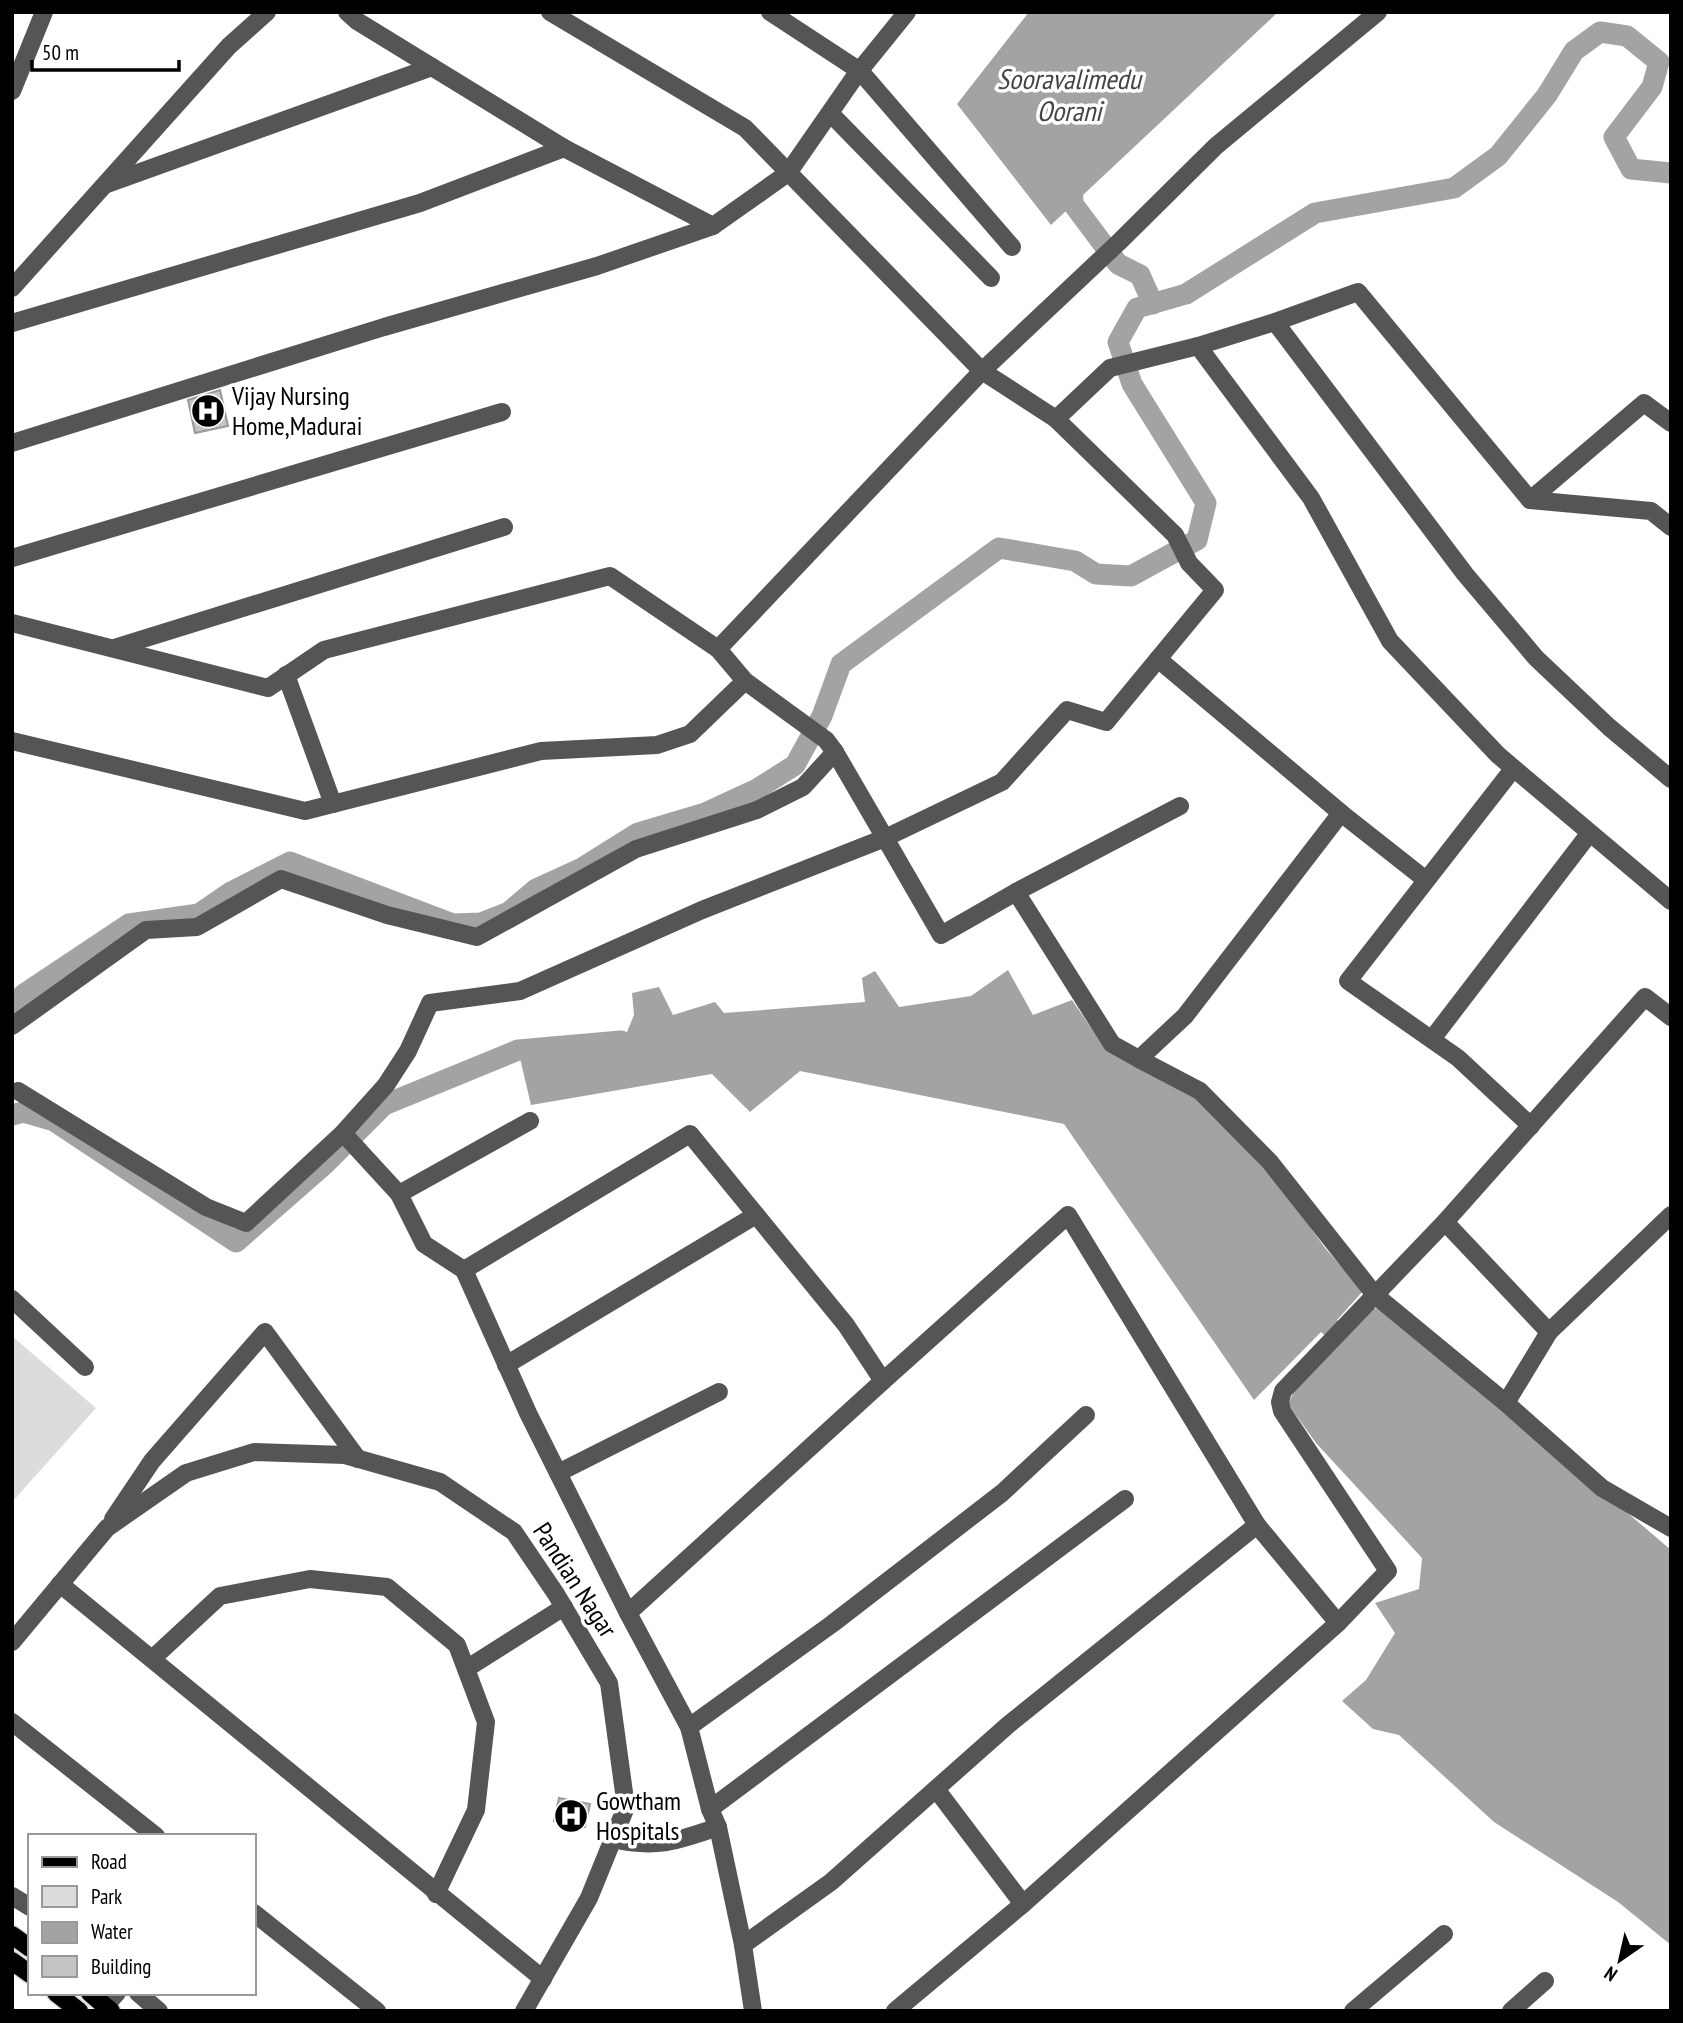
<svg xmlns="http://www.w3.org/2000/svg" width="1683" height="2023" font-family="'PT Sans Narrow',sans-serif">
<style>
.green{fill:#dcdcdc}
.water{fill:#a3a3a3}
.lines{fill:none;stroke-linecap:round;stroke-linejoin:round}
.canal{stroke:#a3a3a3;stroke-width:21}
.building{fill:#c4c4c4;stroke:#999;stroke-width:2}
.major-casing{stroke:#dbdbdb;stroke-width:21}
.minor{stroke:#555;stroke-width:18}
.major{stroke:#000;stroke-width:18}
.labels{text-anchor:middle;stroke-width:7;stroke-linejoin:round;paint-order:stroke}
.poi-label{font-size:26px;fill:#000;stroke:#fff;text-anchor:start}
.street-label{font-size:26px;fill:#000;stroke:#fff}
.water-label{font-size:28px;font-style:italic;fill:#444;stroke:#fff}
</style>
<rect width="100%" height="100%" fill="#fff"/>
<path class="green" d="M12,1336L96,1408L12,1502Z"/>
<g class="water">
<path d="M1029,12H1278L1051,225L957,104Z"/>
<path d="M1008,970L1033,1015L1072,1000L1107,1051L1141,1065L1197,1094L1271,1172L1325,1248L1363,1291L1337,1320L1348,1329L1367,1310L1386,1307L1671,1550V1945L1618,1902L1494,1822L1399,1735L1373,1729L1342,1701L1366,1680L1395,1633L1375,1603L1419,1589L1422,1558L1316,1443L1288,1404L1298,1384L1333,1343L1321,1332L1254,1400L1064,1124L800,1071L750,1112L712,1074L531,1105L518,1050L591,1044L627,1032L634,1015L632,993L659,987L673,1015L715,1002L724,1013L865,1002L862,978L875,971L899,1007L971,996Z"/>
</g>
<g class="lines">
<g class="canal">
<path d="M1072,176L1073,204L1118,264L1140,275L1153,304"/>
<path d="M12,1005L24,994L129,924L199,914L231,892L290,862L453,924L481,923L509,912L536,889L582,868L638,833L705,813L757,789L795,765L822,716L841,664L999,548L1075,561L1096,574L1131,576L1197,540L1206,503L1132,384L1118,342L1137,308L1186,294L1315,213L1454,188L1498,156L1547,95L1574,51L1600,32L1627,36L1659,62L1652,87L1614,137L1631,169L1671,173"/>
<path d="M12,1115L23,1112L54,1121L236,1242L325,1164L384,1105L518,1050L621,1041"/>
</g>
</g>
<g class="building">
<path d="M220,390L228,426L195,433L188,400Z"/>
<path d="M559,1798L590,1804L585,1827L554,1821Z"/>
</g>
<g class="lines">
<g class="major-casing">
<g id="major">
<path d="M12,1935L30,1948"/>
<path d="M12,1961L30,1974"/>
<path d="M56,1993L79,2011"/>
<path d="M90,1993L111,2011"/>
</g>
</g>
<g class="minor">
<path d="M347,12L357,21L564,148L713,226L788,173L856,75L907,12"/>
<path d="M550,12L745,128L982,371L1056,419L1175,535L1189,563L1215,590L1158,659L1341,813L1185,1016L1139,1059L1112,1044L1016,892"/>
<path d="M770,12L860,71L1012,247"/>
<path d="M12,91L44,12"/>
<path d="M830,113L991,278"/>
<path d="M107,184L432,67"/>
<path d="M12,288L229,46L267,12"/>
<path d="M1275,322L1358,292L1530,500L1651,511L1671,527"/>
<path d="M12,323L420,203L564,148"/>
<path d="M1198,346L1275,322L1465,574L1536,658L1609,727L1671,779"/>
<path d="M1056,419L1110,368L1198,346L1311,498L1390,641L1498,755L1671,901"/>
<path d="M12,443L384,327L597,266L713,226"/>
<path d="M1530,500L1644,403L1671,423"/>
<path d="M12,558L502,412"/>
<path d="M12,623L268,688L324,650L610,576L718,649L745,681L826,740L835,752L885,838L1002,782L1067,710L1106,722L1158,659"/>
<path d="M114,648L504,527"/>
<path d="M718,649L982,371L1119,242L1216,146L1378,12"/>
<path d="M286,675L333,804"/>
<path d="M12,741L305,811L541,751L657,745L690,734L745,681"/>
<path d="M1513,769L1348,981L1458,1058L1531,1126"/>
<path d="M1341,813L1426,880"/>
<path d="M12,1026L146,930L197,927L281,879L387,915L477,937L636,849L757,810L803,787L835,752"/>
<path d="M1432,1039L1589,834"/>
<path d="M1139,1059L1200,1091L1270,1162L1375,1295L1506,1403L1602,1488L1671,1528"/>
<path d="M18,1091L206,1207L246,1223L343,1133L399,1194"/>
<path d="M530,1121L399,1194L424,1244L464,1270L528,1413L628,1613L689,1727L710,1809L718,1827L743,1945L753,2011"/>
<path d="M343,1133L386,1085L408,1051L430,1003L520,991L702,910L885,838L941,935L1016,892L1180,806"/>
<path d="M1445,1222L1549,1332L1671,1215"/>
<path d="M464,1270L690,1134L846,1325L883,1381L628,1613"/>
<path d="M12,1299L85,1367"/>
<path d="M506,1365L756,1215"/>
<path d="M1506,1403L1549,1332"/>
<path d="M558,1473L719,1392"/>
<path d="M113,1519L152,1461L265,1332L358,1459"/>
<path d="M60,1584L543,1979"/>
<path d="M1338,1623L1388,1571L1282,1411L1280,1402L1283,1391L1445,1222L1645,997L1671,1017"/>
<path d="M12,1642L107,1528L186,1473L254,1452L345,1455L440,1482L514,1532L556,1594L609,1683L626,1807L589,1898L524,2011"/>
<path d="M152,1659L220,1596L310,1579L387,1587L457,1645L486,1722L476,1810L436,1894"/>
<path d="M466,1669L564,1607"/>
<path d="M12,1722L156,1836"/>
<path d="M689,1727L832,1624L1002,1493L1086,1415"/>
<path d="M936,1789L1023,1904"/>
<path d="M710,1809L1125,1499"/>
<path d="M613,1839C655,1849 678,1841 718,1827"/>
<path d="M12,1896L30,1907"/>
<path d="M254,1913L377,2011"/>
<path d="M743,1945L831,1882L1008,1725L1257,1525L1068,1215L883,1381"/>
<path d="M138,1993L159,2011"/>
<path d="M105,2006L117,1993"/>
<path d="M895,2011L1023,1904L1338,1623L1257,1525"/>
<path d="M1353,2011L1444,1934"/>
<path d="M1511,2011L1545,1981"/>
</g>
<use href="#major" class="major"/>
</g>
<defs>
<g id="hospital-disc" transform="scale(1.75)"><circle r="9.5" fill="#000" stroke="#fff"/><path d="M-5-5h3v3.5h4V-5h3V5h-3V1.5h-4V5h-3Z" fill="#fff"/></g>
</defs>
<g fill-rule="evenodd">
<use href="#hospital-disc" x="208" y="411"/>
<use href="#hospital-disc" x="571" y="1816"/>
</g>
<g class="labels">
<g class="poi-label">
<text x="232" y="405">Vijay Nursing<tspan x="232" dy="30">Home,Madurai</tspan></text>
<text x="596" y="1810">Gowtham<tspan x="596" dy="30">Hospitals</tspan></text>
</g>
<g class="street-label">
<text transform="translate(575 1580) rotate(57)" y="9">Pandian Nagar</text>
</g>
<g class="water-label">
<text x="1069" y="89">Sooravalimedu<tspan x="1069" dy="32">Oorani</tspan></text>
</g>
</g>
<rect width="1683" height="2023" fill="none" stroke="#000000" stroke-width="28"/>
<rect x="28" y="1834" width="228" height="161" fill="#ffffff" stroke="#999999" stroke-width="2"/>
<rect x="42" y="1857" width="35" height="10" fill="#000000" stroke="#999999" stroke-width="2"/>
<text x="91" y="1869" font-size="21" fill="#000000">Road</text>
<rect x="42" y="1886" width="35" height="21" fill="#dcdcdc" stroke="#999999" stroke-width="2"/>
<text x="91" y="1904" font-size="21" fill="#000000">Park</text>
<rect x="42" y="1922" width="35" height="21" fill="#a3a3a3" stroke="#999999" stroke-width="2"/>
<text x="91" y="1939" font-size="21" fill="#000000">Water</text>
<rect x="42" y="1956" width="35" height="21" fill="#c4c4c4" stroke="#999999" stroke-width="2"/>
<text x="91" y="1974" font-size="21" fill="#000000">Building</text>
<g transform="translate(1620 1960) rotate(214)" stroke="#ffffff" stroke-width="5" paint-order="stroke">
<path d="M0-5L12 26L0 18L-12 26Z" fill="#000000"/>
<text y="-10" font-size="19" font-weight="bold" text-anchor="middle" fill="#000000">N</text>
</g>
<path d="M32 60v10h147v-10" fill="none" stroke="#000000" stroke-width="3.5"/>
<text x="42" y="60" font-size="21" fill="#000000" stroke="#ffffff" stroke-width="5" paint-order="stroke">50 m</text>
</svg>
